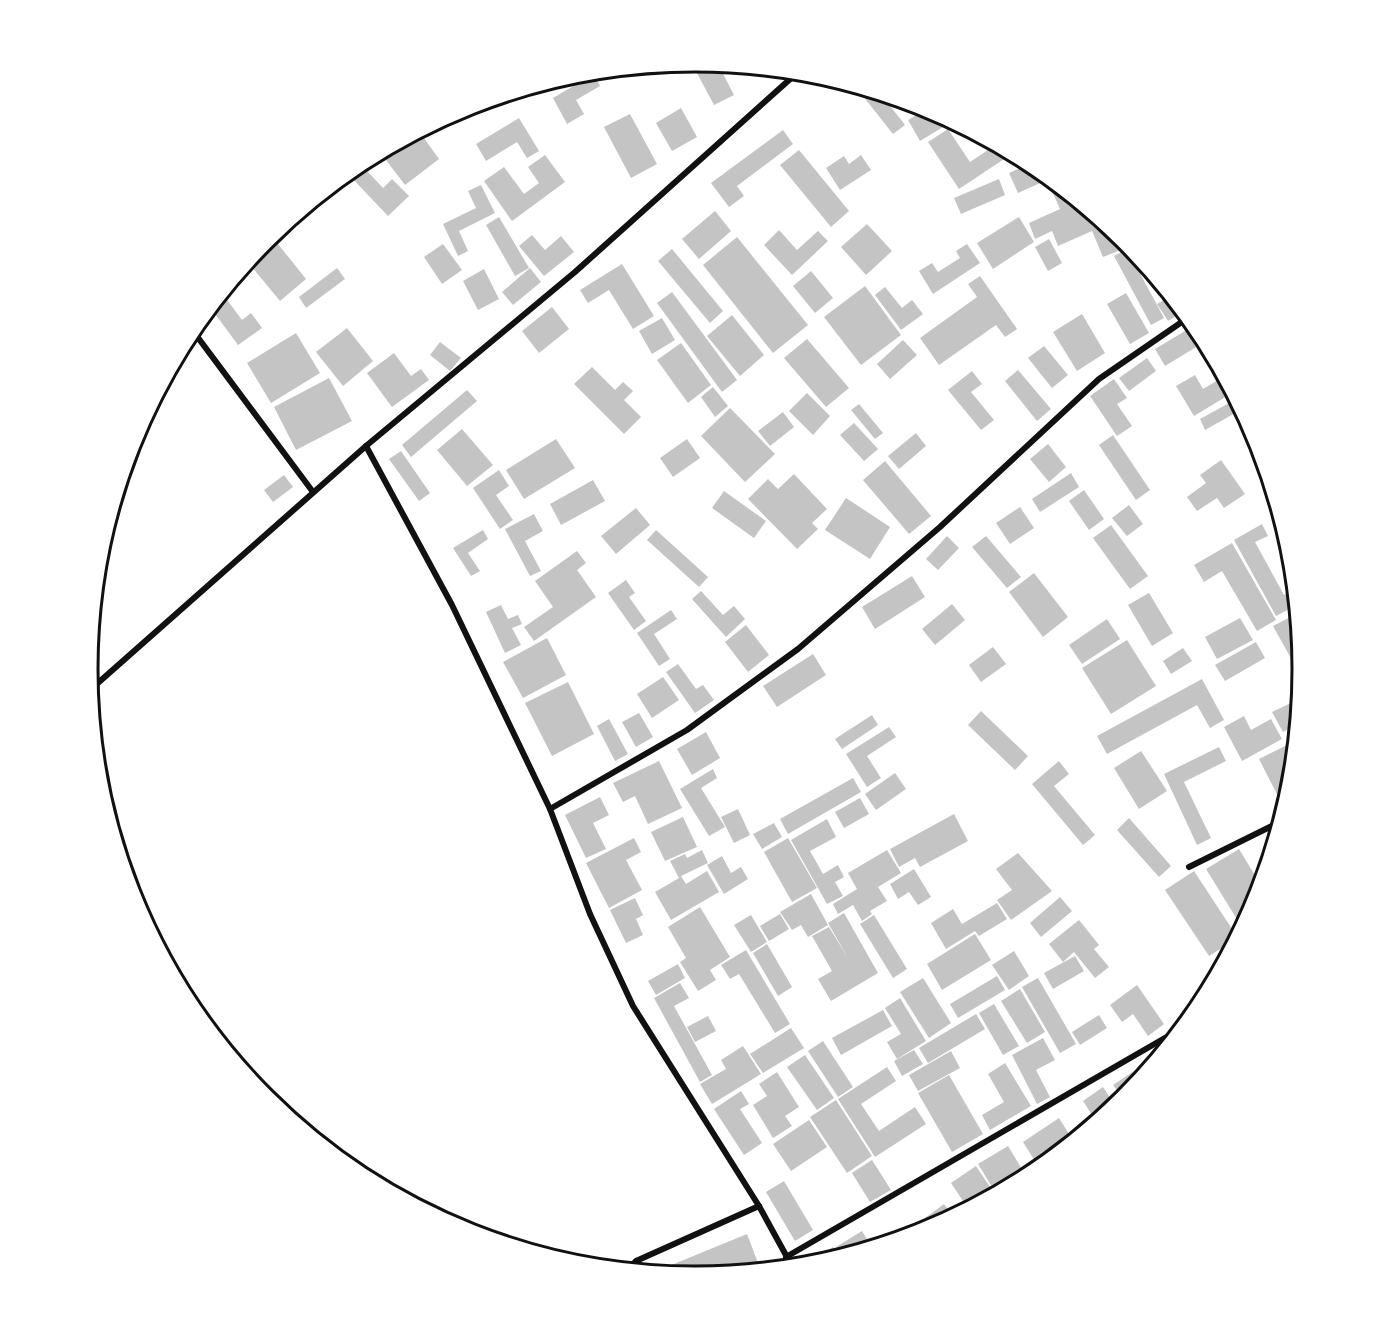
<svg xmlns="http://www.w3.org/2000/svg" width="1391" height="1339" font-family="Barlow,sans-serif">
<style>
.building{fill:#c4c4c4}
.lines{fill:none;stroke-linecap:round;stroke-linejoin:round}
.minor{stroke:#111;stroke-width:6}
.rim{fill:none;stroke:#111;stroke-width:3}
</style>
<rect width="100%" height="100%" fill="#fff"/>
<g class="building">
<path d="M691,62L718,64L734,95L714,105Z"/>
<path d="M577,73L588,72V73L576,78L574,74Z"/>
<path d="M594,74L600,86L576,100L584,114L567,124L553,98Z"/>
<path d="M855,86L880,93L905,125L893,134Z"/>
<path d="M681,108L697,137L672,151L656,123Z"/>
<path d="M928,108L953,121L920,141L908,120Z"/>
<path d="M630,114L657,164L631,178L604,127Z"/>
<path d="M519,118L539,151L527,158L517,142L486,161L476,144Z"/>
<path d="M433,124L421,134L439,159L405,185L380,152Z"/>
<path d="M948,129L970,162L997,144L1007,150L1010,155L959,189L928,142Z"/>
<path d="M783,130L793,144L737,186L744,196L729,207L711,183Z"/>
<path d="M799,150L849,211L831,227L780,165Z"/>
<path d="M374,155L380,161L368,172L383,188L392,179L409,196L388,216L347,173Z"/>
<path d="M545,155L565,182L512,221L484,181L504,167L524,194L539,183L528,167Z"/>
<path d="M861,155L871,170L840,190L826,168L844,156L849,164Z"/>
<path d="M1032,163L1115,231L1123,249L1103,257L1092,231L1058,246L1052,231L1035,239L1029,223L1060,209L1047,180L1018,193L1009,173Z"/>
<path d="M999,179L1005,195L961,214L954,198Z"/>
<path d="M481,185L495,213L459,231L468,251L458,256L443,224L476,208L468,191Z"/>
<path d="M715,211L731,231L699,259L682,239Z"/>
<path d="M499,217L529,268L515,276L486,225Z"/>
<path d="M1019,217L1034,242L993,269L977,243Z"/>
<path d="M867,224L892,251L866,275L841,247Z"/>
<path d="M779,230L797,250L818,231L828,241L792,275L764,245Z"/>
<path d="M532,235L545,250L561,236L574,252L544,276L519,246Z"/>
<path d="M737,237L808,325L773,353L703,265Z"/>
<path d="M1049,239L1062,263L1048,271L1035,247Z"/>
<path d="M278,244L306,279L280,301L251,266Z"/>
<path d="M443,244L462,270L442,284L424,257Z"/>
<path d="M967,244L980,263L933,294L919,271L932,263L938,272L960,258L956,251Z"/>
<path d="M672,249L723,311L710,323L658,261Z"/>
<path d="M1127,249L1164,318L1151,325L1114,256Z"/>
<path d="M1141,258L1151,271L1144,274L1137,260Z"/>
<path d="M622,264L654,316L633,329L609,290L588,303L580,290Z"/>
<path d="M337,268L345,279L306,308L299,297Z"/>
<path d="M530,268L541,282L513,305L502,292Z"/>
<path d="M484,269L499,299L478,310L463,281Z"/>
<path d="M811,271L833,298L815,313L793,286Z"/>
<path d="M980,276L1017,329L1005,337L996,325L939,365L920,338L977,297L968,284Z"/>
<path d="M865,286L901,335L861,365L824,317Z"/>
<path d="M885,287L902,308L912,300L923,314L901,330L875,295Z"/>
<path d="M672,292L737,380L722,392L657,303Z"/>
<path d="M222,293L242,320L251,313L262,328L238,345L210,307Z"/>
<path d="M1126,293L1149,333L1130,344L1107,304Z"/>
<path d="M1171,296L1184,311L1168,321L1157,304Z"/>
<path d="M552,307L569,329L539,353L522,331Z"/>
<path d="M1082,314L1105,353L1077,371L1053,332Z"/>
<path d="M732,315L764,355L740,376L707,336Z"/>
<path d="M662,318L675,340L652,354L639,331Z"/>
<path d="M1195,325L1206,341L1165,366L1155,349Z"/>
<path d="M347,328L373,361L343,386L316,352Z"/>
<path d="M296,333L320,373L271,403L247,363Z"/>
<path d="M807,339L849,388L826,407L784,358Z"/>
<path d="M903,340L917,355L890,379L877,364Z"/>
<path d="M440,342L461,358L450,371L430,355Z"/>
<path d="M681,343L711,385L688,403L657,360Z"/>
<path d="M1044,346L1068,375L1052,388L1028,358Z"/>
<path d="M394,353L411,376L421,369L429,380L392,407L367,373Z"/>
<path d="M1147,358L1156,371L1129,391L1119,378Z"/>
<path d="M592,367L615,390L623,382L633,391L624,400L641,417L624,434L574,384Z"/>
<path d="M1018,370L1051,409L1037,421L1005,381Z"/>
<path d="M972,371L982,384L971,392L994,420L981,430L948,390Z"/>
<path d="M1195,375L1203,389L1218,380L1227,396L1194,416L1176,386Z"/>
<path d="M329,378L352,421L296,450L274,407Z"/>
<path d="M1114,379L1127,398L1117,404L1132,426L1117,436L1090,396Z"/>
<path d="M713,387L728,406L715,417L701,397Z"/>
<path d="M467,390L477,401L411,457L402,445Z"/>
<path d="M807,393L830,416L813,435L789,411Z"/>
<path d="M1231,402L1237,412L1205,430L1200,419Z"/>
<path d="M1238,402L1246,416L1244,417L1236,403Z"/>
<path d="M859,404L883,433L875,439L851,410Z"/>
<path d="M730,408L775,454L745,482L701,436Z"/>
<path d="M783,412L794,427L770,446L758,431Z"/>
<path d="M854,423L878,449L864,461L840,435Z"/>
<path d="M462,429L493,465L467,486L437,450Z"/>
<path d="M916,433L926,446L899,469L888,456Z"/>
<path d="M1113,435L1150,490L1136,500L1099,445Z"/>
<path d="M556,439L575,468L524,499L506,470Z"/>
<path d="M687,439L700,458L673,477L660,458Z"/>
<path d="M1048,444L1066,467L1049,482L1030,459Z"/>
<path d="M401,451L430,493L419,501L389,459Z"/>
<path d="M1221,460L1245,494L1224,508L1217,498L1197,511L1187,497L1206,483L1200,475Z"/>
<path d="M885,461L931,516L909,534L863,480Z"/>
<path d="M499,470L509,486L496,495L513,520L500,529L473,488Z"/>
<path d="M1071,473L1079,487L1040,512L1032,499Z"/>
<path d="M794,474L827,509L812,523L818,529L797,549L748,499L768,479L778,489Z"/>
<path d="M284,475L293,487L273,502L264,490Z"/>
<path d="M593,480L605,501L561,525L550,504Z"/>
<path d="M1084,490L1104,519L1089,530L1069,501Z"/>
<path d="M724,491L766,521L754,538L712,508Z"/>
<path d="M846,498L890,527L870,559L825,530Z"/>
<path d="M1129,505L1143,524L1127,536L1112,518Z"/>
<path d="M1020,507L1034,528L1010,544L996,523Z"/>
<path d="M636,508L650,525L616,554L601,536Z"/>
<path d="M534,514L543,531L525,541L541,571L530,576L505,529Z"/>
<path d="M1262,524L1268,536L1255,542L1284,595L1296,588L1297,605L1276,616L1234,540Z"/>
<path d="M1111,525L1148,576L1130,589L1093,538Z"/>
<path d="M483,530L488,539L468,553L480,571L471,576L453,548Z"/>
<path d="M656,530L708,577L699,587L647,540Z"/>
<path d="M947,536L959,548L938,570L926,559Z"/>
<path d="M986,536L1021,577L1007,588L972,547Z"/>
<path d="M1232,543L1276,620L1257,631L1222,571L1204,582L1194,565Z"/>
<path d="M577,551L586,563L577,570L596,597L534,641L524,627L553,607L535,581Z"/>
<path d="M1034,573L1068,617L1043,637L1009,592Z"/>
<path d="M912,576L925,597L875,629L862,607Z"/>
<path d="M626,580L635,593L629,597L646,621L634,630L608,593Z"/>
<path d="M701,591L723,615L734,606L745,619L726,637L692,599Z"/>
<path d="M1149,593L1173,633L1152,646L1128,605Z"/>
<path d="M952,604L965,620L935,645L922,629Z"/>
<path d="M501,605L508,619L518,615L522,624L512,628L521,645L505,653L486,612Z"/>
<path d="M671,610L677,619L654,634L670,659L659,666L637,633Z"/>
<path d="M1298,613L1303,670V680L1273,626Z"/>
<path d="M1240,618L1253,640L1217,659L1205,637Z"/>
<path d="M1107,619L1120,639L1082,664L1069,645Z"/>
<path d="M746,625L769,655L748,672L725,642Z"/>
<path d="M547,638L566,675L523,698L503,662Z"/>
<path d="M1127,640L1156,686L1111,714L1082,668Z"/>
<path d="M1256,642L1265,658L1225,681L1215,665Z"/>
<path d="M993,647L1006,664L981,682L969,665Z"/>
<path d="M1183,648L1192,661L1171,674L1163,661Z"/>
<path d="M813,654L826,675L777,707L763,686Z"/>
<path d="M678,664L696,689L703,685L714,700L695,713L666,672Z"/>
<path d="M663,677L679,700L652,718L637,694Z"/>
<path d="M1202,679L1224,720L1210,728L1197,705L1107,754L1097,736Z"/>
<path d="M568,682L594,734L552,756L525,703Z"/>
<path d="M1297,700L1300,706L1298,724L1283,732L1272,712Z"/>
<path d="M981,711L1028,756L1015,770L968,725Z"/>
<path d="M639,713L653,737L636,747L622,722Z"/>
<path d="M872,715L878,725L842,749L835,739Z"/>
<path d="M1244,716L1251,730L1271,719L1282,739L1242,761L1224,727Z"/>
<path d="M609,719L628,754L615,761L597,726Z"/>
<path d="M889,727L896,737L867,756L881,778L867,787L846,754Z"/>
<path d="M706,732L720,758L692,775L677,749Z"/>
<path d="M1287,745L1295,759L1292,788L1287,804L1283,806L1259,759Z"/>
<path d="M1219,747L1226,761L1184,782L1211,838L1197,845L1164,774Z"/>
<path d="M1141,751L1167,791L1139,809L1114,768Z"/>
<path d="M659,761L682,808L648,824L635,796L623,802L613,783Z"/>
<path d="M1059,761L1069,774L1054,786L1095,835L1083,845L1032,784Z"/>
<path d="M713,769L717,778L701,788L725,827L709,836L680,789Z"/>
<path d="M895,773L906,789L876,810L865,794Z"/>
<path d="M853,778L861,792L788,834L780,819Z"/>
<path d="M600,797L609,815L593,823L606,849L586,858L565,815Z"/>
<path d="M860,798L869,814L844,828L835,812Z"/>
<path d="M738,809L750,835L734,843L721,817Z"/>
<path d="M954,814L968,841L920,867L915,858L899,867L890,849Z"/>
<path d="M683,817L697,847L665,861L651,832Z"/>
<path d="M1129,818L1171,866L1159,877L1117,830Z"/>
<path d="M827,819L836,837L810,851L823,874L838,865L844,877L835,882L843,896L827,904L791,840Z"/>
<path d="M774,823L782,837L762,849L753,834Z"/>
<path d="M634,838L641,852L626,860L642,890L609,908L586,863Z"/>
<path d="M788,838L817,888L792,902L764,852Z"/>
<path d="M1239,849L1262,887L1243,929L1206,869Z"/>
<path d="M702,850L708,863L681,876L686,884L707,871L719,892L671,920L655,892L679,878L670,861L685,854L687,858Z"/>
<path d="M887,850L901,873L878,887L887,901L870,911L872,914L862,921L853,905L838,914L833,904L857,889L848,873Z"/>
<path d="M1018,853L1052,891L1011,920L997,900L1012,890L996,869Z"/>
<path d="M722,856L731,873L741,867L748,879L724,894L707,865Z"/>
<path d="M914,869L931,897L918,905L909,892L898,899L890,884Z"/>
<path d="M1194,871L1238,938L1209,956L1165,890Z"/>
<path d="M811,894L828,925L808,937L801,925L792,930L780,912Z"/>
<path d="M1060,897L1072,911L1041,937L1030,923Z"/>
<path d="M635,898L643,915L636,919L643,935L626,943L610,910Z"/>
<path d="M997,903L1007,919L979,936L975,931L946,949L931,923L953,909L962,924Z"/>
<path d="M700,907L730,957L710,970L716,980L698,991L680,962L686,958L668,927Z"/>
<path d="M844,913L878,973L831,1001L818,979L832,971L812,936L829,927L848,958L828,923Z"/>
<path d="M780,914L789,929L769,941L760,926Z"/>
<path d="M751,915L767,942L751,952L734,925Z"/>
<path d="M874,915L907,969L893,978L860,924Z"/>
<path d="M1079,920L1099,945L1094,949L1109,967L1095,978L1074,952L1063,962L1049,944Z"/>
<path d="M975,934L991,960L942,990L927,964Z"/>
<path d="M767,944L792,987L778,996L753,953Z"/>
<path d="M746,950L790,1024L775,1033L739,974L730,979L721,965Z"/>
<path d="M1014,951L1029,976L1009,990L992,965Z"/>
<path d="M1075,956L1084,971L1053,989L1044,973Z"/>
<path d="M678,964L685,978L656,995L648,981Z"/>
<path d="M997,976L1005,990L958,1018L950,1004Z"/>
<path d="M923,978L951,1023L929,1038L900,992Z"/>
<path d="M1038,978L1076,1044L1060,1053L1022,987Z"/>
<path d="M680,983L689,998L674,1006L712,1075L700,1082L654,998Z"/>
<path d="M1137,985L1164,1024L1148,1036L1133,1014L1122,1022L1110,1005Z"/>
<path d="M1020,989L1045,1032L1027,1043L1001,1001Z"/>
<path d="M900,998L926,1041L897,1059L887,1042L901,1034L885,1008Z"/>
<path d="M994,1004L1019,1046L1003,1055L979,1013Z"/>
<path d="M883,1010L892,1026L841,1055L832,1038Z"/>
<path d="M976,1014L985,1029L928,1063L919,1048Z"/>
<path d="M1099,1015L1107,1028L1080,1045L1072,1032Z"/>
<path d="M708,1016L716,1031L695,1042L687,1027Z"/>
<path d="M791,1028L804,1048L763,1073L750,1054Z"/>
<path d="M1043,1038L1055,1060L1036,1070L1050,1097L1037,1104L1012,1055Z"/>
<path d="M823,1041L853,1087L838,1097L808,1051Z"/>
<path d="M743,1046L761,1074L712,1104L700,1084L726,1069L721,1060Z"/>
<path d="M914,1050L923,1064L902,1076L894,1061Z"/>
<path d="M951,1051L960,1068L918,1091L909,1075Z"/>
<path d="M805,1055L834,1098L817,1110L787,1067Z"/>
<path d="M1152,1059L1155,1063L1124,1100L1113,1085Z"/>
<path d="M1005,1063L1031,1106L990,1130L982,1115L1004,1102L988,1074Z"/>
<path d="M887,1067L896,1081L861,1104L879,1131L915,1107L926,1124L875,1157L838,1099Z"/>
<path d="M777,1072L799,1107L785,1116L792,1126L773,1138L753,1105L767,1096L759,1084Z"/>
<path d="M949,1075L983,1134L952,1152L918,1093Z"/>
<path d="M1103,1087L1116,1107L1097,1123L1083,1101Z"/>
<path d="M741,1091L749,1104L740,1109L762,1143L744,1155L714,1109Z"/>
<path d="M836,1100L872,1156L847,1173L810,1117Z"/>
<path d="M1059,1118L1074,1142L1040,1169L1023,1142Z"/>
<path d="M809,1120L827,1147L791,1171L773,1144Z"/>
<path d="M1008,1146L1022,1169L992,1187L978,1164Z"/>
<path d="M872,1160L891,1190L870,1202L852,1173Z"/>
<path d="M976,1166L990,1187L965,1204L951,1183Z"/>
<path d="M784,1181L813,1230L795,1241L766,1192Z"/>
<path d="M995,1189L998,1194L985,1201L983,1198Z"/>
<path d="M944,1204L954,1217L933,1228L925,1218Z"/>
<path d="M915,1230L918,1234L903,1239V1238Z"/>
<path d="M862,1231L871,1246L842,1257L836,1247Z"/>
<path d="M747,1234L761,1271L695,1277L652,1273Z"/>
<path d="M833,1247L840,1258L807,1267L805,1265Z"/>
</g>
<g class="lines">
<g class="minor">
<path d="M190,331L199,339L313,492"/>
<path d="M366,446L452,605L550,809L590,914L633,1006L759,1206L793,1268"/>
<path d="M90,690L366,446L575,272L798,72"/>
<path d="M550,809L687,730L798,649L940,527L1099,379L1189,317"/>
<path d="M1189,867L1282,821"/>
<path d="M786,1257L1170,1035"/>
<path d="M627,1271L636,1261L759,1206"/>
</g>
</g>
<path d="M0 0H1391V1339H0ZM98 669a597 597 0 1 1 1194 0a597 597 0 1 1-1194 0Z" fill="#fff" fill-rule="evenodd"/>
<path class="rim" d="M98 669a597 597 0 1 1 1194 0a597 597 0 1 1-1194 0Z"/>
</svg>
